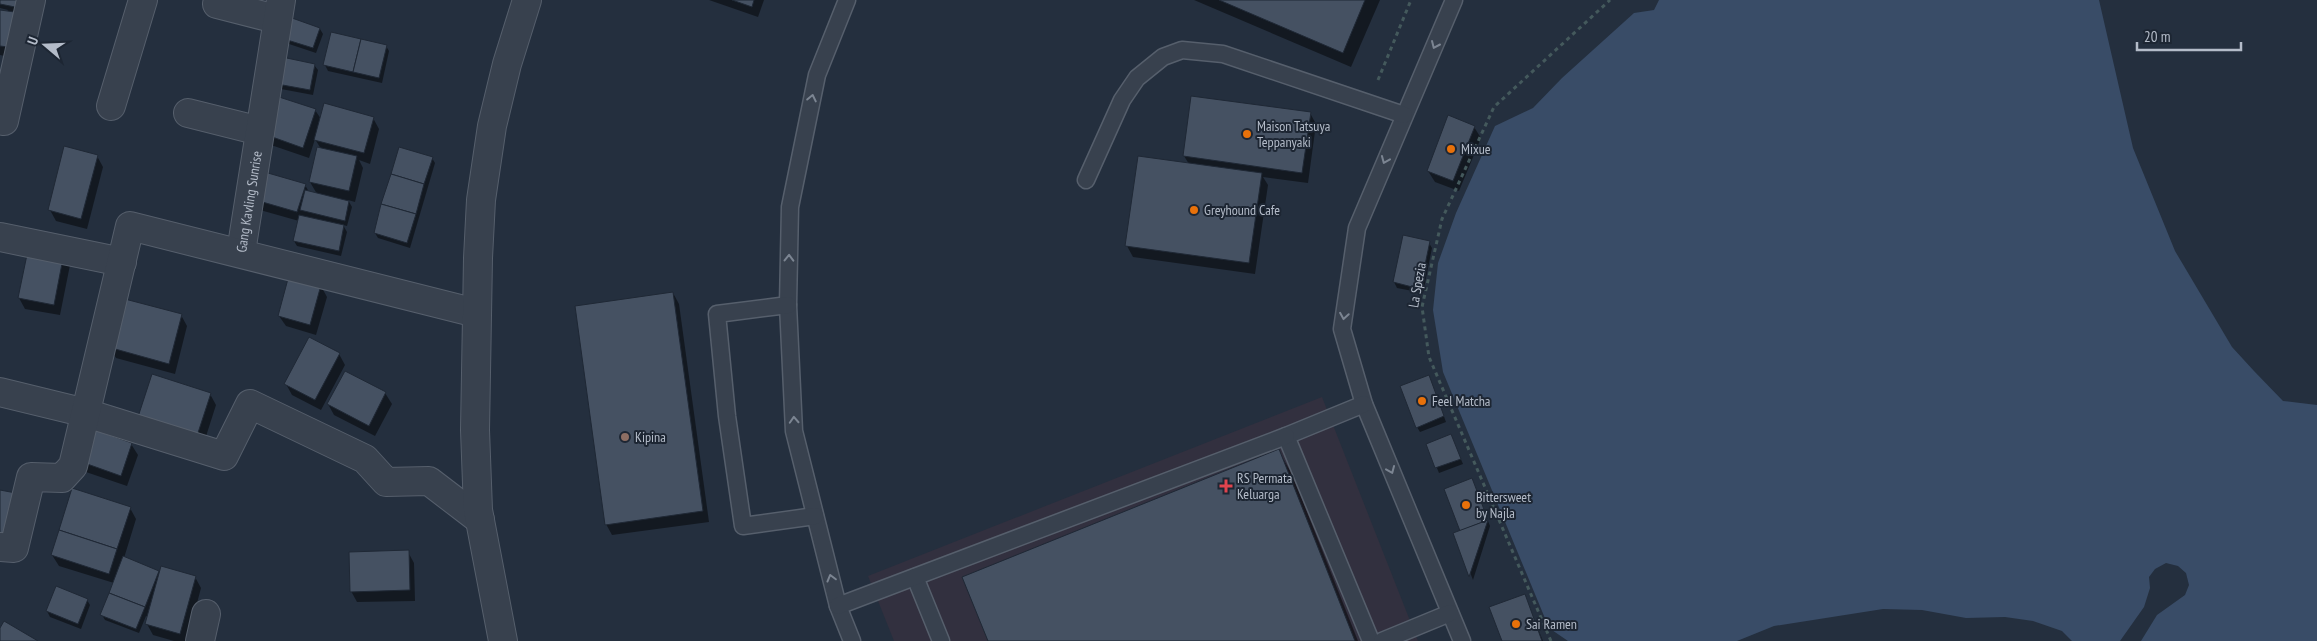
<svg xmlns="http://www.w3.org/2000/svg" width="2317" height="641" font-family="'PT Sans Narrow',sans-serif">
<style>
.medical{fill:#32303f}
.water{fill:#394c67}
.pier{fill:#242f3e}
.shadow{fill:#0007}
.building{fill:#455162;stroke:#1f2835}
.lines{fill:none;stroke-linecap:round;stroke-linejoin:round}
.service-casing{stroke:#565f6c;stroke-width:19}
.minor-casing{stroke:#565f6c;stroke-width:30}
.path{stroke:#44595c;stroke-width:3;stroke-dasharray:4 4;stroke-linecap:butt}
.service{stroke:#38414e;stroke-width:16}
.minor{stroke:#38414e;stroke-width:28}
.oneway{stroke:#7c8592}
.food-dot{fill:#e8710a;stroke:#1d2633;stroke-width:2}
.education-dot{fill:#8d6e63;stroke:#1d2633;stroke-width:2}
.health-dot{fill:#e0444e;stroke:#1d2633;stroke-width:2}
.labels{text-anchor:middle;stroke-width:4;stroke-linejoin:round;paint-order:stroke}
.poi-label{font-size:14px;fill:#b4bcc9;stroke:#1d2633;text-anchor:start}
.street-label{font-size:14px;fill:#b4bcc9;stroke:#1d2633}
</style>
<rect width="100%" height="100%" fill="#242f3e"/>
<path class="medical" d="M1322,397L1418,641H894L868,576Z"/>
<path class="water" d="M1659,0H2099L2133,148L2175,251L2232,347L2254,371L2283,401L2317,405V641H2072L2062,631L2033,621L2005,617L1966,618L1922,610L1883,609L1774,626L1737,641H1568L1549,628L1443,372L1433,310L1438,263L1456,213L1495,126L1533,108L1562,78L1634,13L1654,10Z"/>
<path class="pier" d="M2166,563L2178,566L2186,573L2189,585L2185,595L2157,615L2141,641H2120L2144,607L2150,588L2149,577L2155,569Z"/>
<g class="shadow">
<path d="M0,0H25L22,13L13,11L21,24L14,58L0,55V11L7,12L8,10L0,8Z"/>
<path d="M709,0H764L758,17Z"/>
<path d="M1194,0H1380L1351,67Z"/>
<path d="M320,29L323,34L316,53L289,44L286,38Z"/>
<path d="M386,46L389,51L382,83L328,71L325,65Z"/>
<path d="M314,65L318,70L313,95L281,89L278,83Z"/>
<path d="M315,110L321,119L373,118L379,129L370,164L359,160L363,168L355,202L348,200L352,207L347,226L343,225L347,232L341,256L297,246L294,241L299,221L260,210L254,199L305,185L309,192L317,194L310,182L321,149L315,139L309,158L271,145L265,134Z"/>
<path d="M1310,113L1316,124L1308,183L1263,177L1268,185L1255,274L1133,257L1127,246L1189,164L1184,156Z"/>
<path d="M1474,127L1481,138L1459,191L1435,182L1428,171Z"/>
<path d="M97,156L103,167L87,229L56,221L50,210Z"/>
<path d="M432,158L435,163L410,248L378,238L375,233Z"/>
<path d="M1429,243L1432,248L1423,293L1397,288L1394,282Z"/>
<path d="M30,247L70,265L60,315L25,309L19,298Z"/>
<path d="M321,286L327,297L316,335L286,326L279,316Z"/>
<path d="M673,293L679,304L709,522L612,535L606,524Z"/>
<path d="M181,315L187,326L175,374L116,358L109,347Z"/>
<path d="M339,354L345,365L321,410L292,395L286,384Z"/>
<path d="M1431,381L1446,422L1420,432L1417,427Z"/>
<path d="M385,393L392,404L375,436L334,415L328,404Z"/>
<path d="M210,394L216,405L201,452L144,434Z"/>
<path d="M1451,436L1463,464L1439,473L1427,444Z"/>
<path d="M131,444L138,455L127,486L83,471L77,460Z"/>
<path d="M1278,450L1292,474L1358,641H989Z"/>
<path d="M1472,480L1490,526L1473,580L1455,534L1461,532Z"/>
<path d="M130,508L136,519L124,558L158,572L160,575L195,577L201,588L187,641H174L153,635L147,624L149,617L146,616L139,633L105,620L102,615L114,583L59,566L52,555Z"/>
<path d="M408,552L414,563L415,601L357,602L351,591Z"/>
<path d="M1524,595L1543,641H1503Z"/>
<path d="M87,600L90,605L81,629L50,617L47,611Z"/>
</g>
<g class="building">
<path d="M0,0H22L20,8L0,4Z"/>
<path d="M732,0H754L752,7Z"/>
<path d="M1219,0H1365L1343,53Z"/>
<path d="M0,10L15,12L8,47L0,46Z"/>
<path d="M292,18L320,28L313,48L284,39Z"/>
<path d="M331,32L361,39L353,72L323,65Z"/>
<path d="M361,39L387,45L379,78L353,72Z"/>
<path d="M282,57L315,64L310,90L277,84Z"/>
<path d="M276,96L316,109L303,148L264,134Z"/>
<path d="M1191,96L1311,112L1302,173L1183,156Z"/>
<path d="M324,103L374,117L364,153L314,140Z"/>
<path d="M1448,115L1475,126L1453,181L1427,171Z"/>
<path d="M64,146L98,155L81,219L48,210Z"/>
<path d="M317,147L357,156L349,191L309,182Z"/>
<path d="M399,147L433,157L424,184L391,174Z"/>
<path d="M1138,156L1262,173L1249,263L1125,246Z"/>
<path d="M261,171L306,184L297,212L252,199Z"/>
<path d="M391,174L424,184L416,214L381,204Z"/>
<path d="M305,190L349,201L345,221L300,210Z"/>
<path d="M381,204L416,214L407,243L374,233Z"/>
<path d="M299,215L344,225L339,251L293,241Z"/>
<path d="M1403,235L1430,241L1420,289L1393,282Z"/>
<path d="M29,245L64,253L54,305L18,298Z"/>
<path d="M289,275L321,285L310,325L278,316Z"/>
<path d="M673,292L703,511L605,525L575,306Z"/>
<path d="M121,298L182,314L169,364L108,347Z"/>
<path d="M309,337L340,353L315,400L284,384Z"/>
<path d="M345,371L386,392L369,426L327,404Z"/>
<path d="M152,374L211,393L195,442L136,423Z"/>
<path d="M1429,375L1444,416L1416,428L1400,386Z"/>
<path d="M87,427L132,443L121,476L76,460Z"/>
<path d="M1451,434L1461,459L1435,468L1426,444Z"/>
<path d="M1279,449L1355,641H988L962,577Z"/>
<path d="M1472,478L1488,520L1460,531L1444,489Z"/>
<path d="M72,488L131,507L117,549L59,530Z"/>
<path d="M0,490L21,494L0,542Z"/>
<path d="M1488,520L1469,577L1453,533Z"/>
<path d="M59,530L117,549L109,574L51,555Z"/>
<path d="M409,550L410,590L350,592L349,552Z"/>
<path d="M123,556L159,571L145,607L109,593Z"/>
<path d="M161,566L196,576L180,634L145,624Z"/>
<path d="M56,586L88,599L78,624L46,611Z"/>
<path d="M109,593L145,607L136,629L100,615Z"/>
<path d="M1525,594L1542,641H1502L1489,607Z"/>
<path d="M4,621L38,641H0V628Z"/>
</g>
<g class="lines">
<g class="service-casing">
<g id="service">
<path d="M847,0L817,75L790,207L788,305L794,431L838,606L852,641"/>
<path d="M1454,0L1357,228L1342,329L1364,404L1462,641"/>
<path d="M1086,180L1122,100L1137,78L1163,57L1182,50L1223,54L1404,115"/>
<path d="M788,305L717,314L727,416L743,526L815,516"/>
<path d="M1364,404L1286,436L1371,641"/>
<path d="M915,577L941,641"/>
<path d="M838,606L1286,436"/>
<path d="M1382,641L1450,613"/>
</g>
</g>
<g class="minor-casing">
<g id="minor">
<path d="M217,4L276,19"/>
<path d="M111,106L143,0"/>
<path d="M188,113L260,131"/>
<path d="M4,121L31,0"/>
<path d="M0,237L122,262"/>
<path id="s1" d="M241,252L281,0"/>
<path d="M0,392L86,413L224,456L250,404L365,459L386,482L429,481L480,520"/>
<path d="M0,547L14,548L31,477L62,478L73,466L130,226L476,313"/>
<path d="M200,641L206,614"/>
<path d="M503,641L478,510L475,430L478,258L481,200L492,126L507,64L527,0"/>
</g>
</g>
<g class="path">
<path d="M1378,80L1411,0"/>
<path d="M1551,641L1429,357L1422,307L1442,219L1494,107L1610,0"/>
</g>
<use href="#service" class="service"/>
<use href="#minor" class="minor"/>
</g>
<defs><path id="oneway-chevron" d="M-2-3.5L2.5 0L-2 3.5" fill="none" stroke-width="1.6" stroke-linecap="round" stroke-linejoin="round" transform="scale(1.25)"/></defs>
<g class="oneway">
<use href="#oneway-chevron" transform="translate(1435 45) rotate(114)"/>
<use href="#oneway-chevron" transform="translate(812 98) rotate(-78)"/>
<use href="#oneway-chevron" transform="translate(1385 160) rotate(113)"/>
<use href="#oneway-chevron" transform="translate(789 258) rotate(-89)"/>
<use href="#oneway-chevron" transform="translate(1344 316) rotate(99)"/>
<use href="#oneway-chevron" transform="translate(794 420) rotate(-93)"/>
<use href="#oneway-chevron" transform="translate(1391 470) rotate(67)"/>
<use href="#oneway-chevron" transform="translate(831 578) rotate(-105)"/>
</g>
<g class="food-dot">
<circle cx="1247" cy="134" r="5"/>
<circle cx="1451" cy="149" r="5"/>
<circle cx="1194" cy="210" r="5"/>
<circle cx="1422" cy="401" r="5"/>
<circle cx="1466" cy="505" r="5"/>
<circle cx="1516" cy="624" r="5"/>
</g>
<circle class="education-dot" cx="625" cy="437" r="5"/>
<path class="health-dot" d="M1223.5 478.5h5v5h5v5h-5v5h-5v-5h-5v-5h5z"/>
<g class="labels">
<g class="poi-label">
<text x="1257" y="131">Maison Tatsuya<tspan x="1257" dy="16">Teppanyaki</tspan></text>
<text x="1461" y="154">Mixue</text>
<text x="1204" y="215">Greyhound Cafe</text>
<text x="1432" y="406">Feel Matcha</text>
<text x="635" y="442">Kipina</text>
<text x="1237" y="483">RS Permata<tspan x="1237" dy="16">Keluarga</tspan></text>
<text x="1476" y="502">Bittersweet<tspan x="1476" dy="16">by Najla</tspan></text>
<text x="1526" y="629">Sai Ramen</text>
</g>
<g class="street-label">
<text dy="5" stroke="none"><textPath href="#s1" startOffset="51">Gang Kavling Sunrise</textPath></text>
<text transform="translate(1417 285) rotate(-80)" y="5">La Spezia</text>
</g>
</g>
<g transform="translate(45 45) rotate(289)" stroke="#1d2633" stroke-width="4" paint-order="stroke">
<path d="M0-4L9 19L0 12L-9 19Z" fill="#b4bcc9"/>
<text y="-8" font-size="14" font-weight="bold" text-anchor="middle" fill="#b4bcc9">U</text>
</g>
<path d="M2137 42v8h104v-8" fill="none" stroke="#b4bcc9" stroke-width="2.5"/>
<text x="2144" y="42" font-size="15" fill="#b4bcc9" stroke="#1d2633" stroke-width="4" paint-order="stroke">20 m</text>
</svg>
